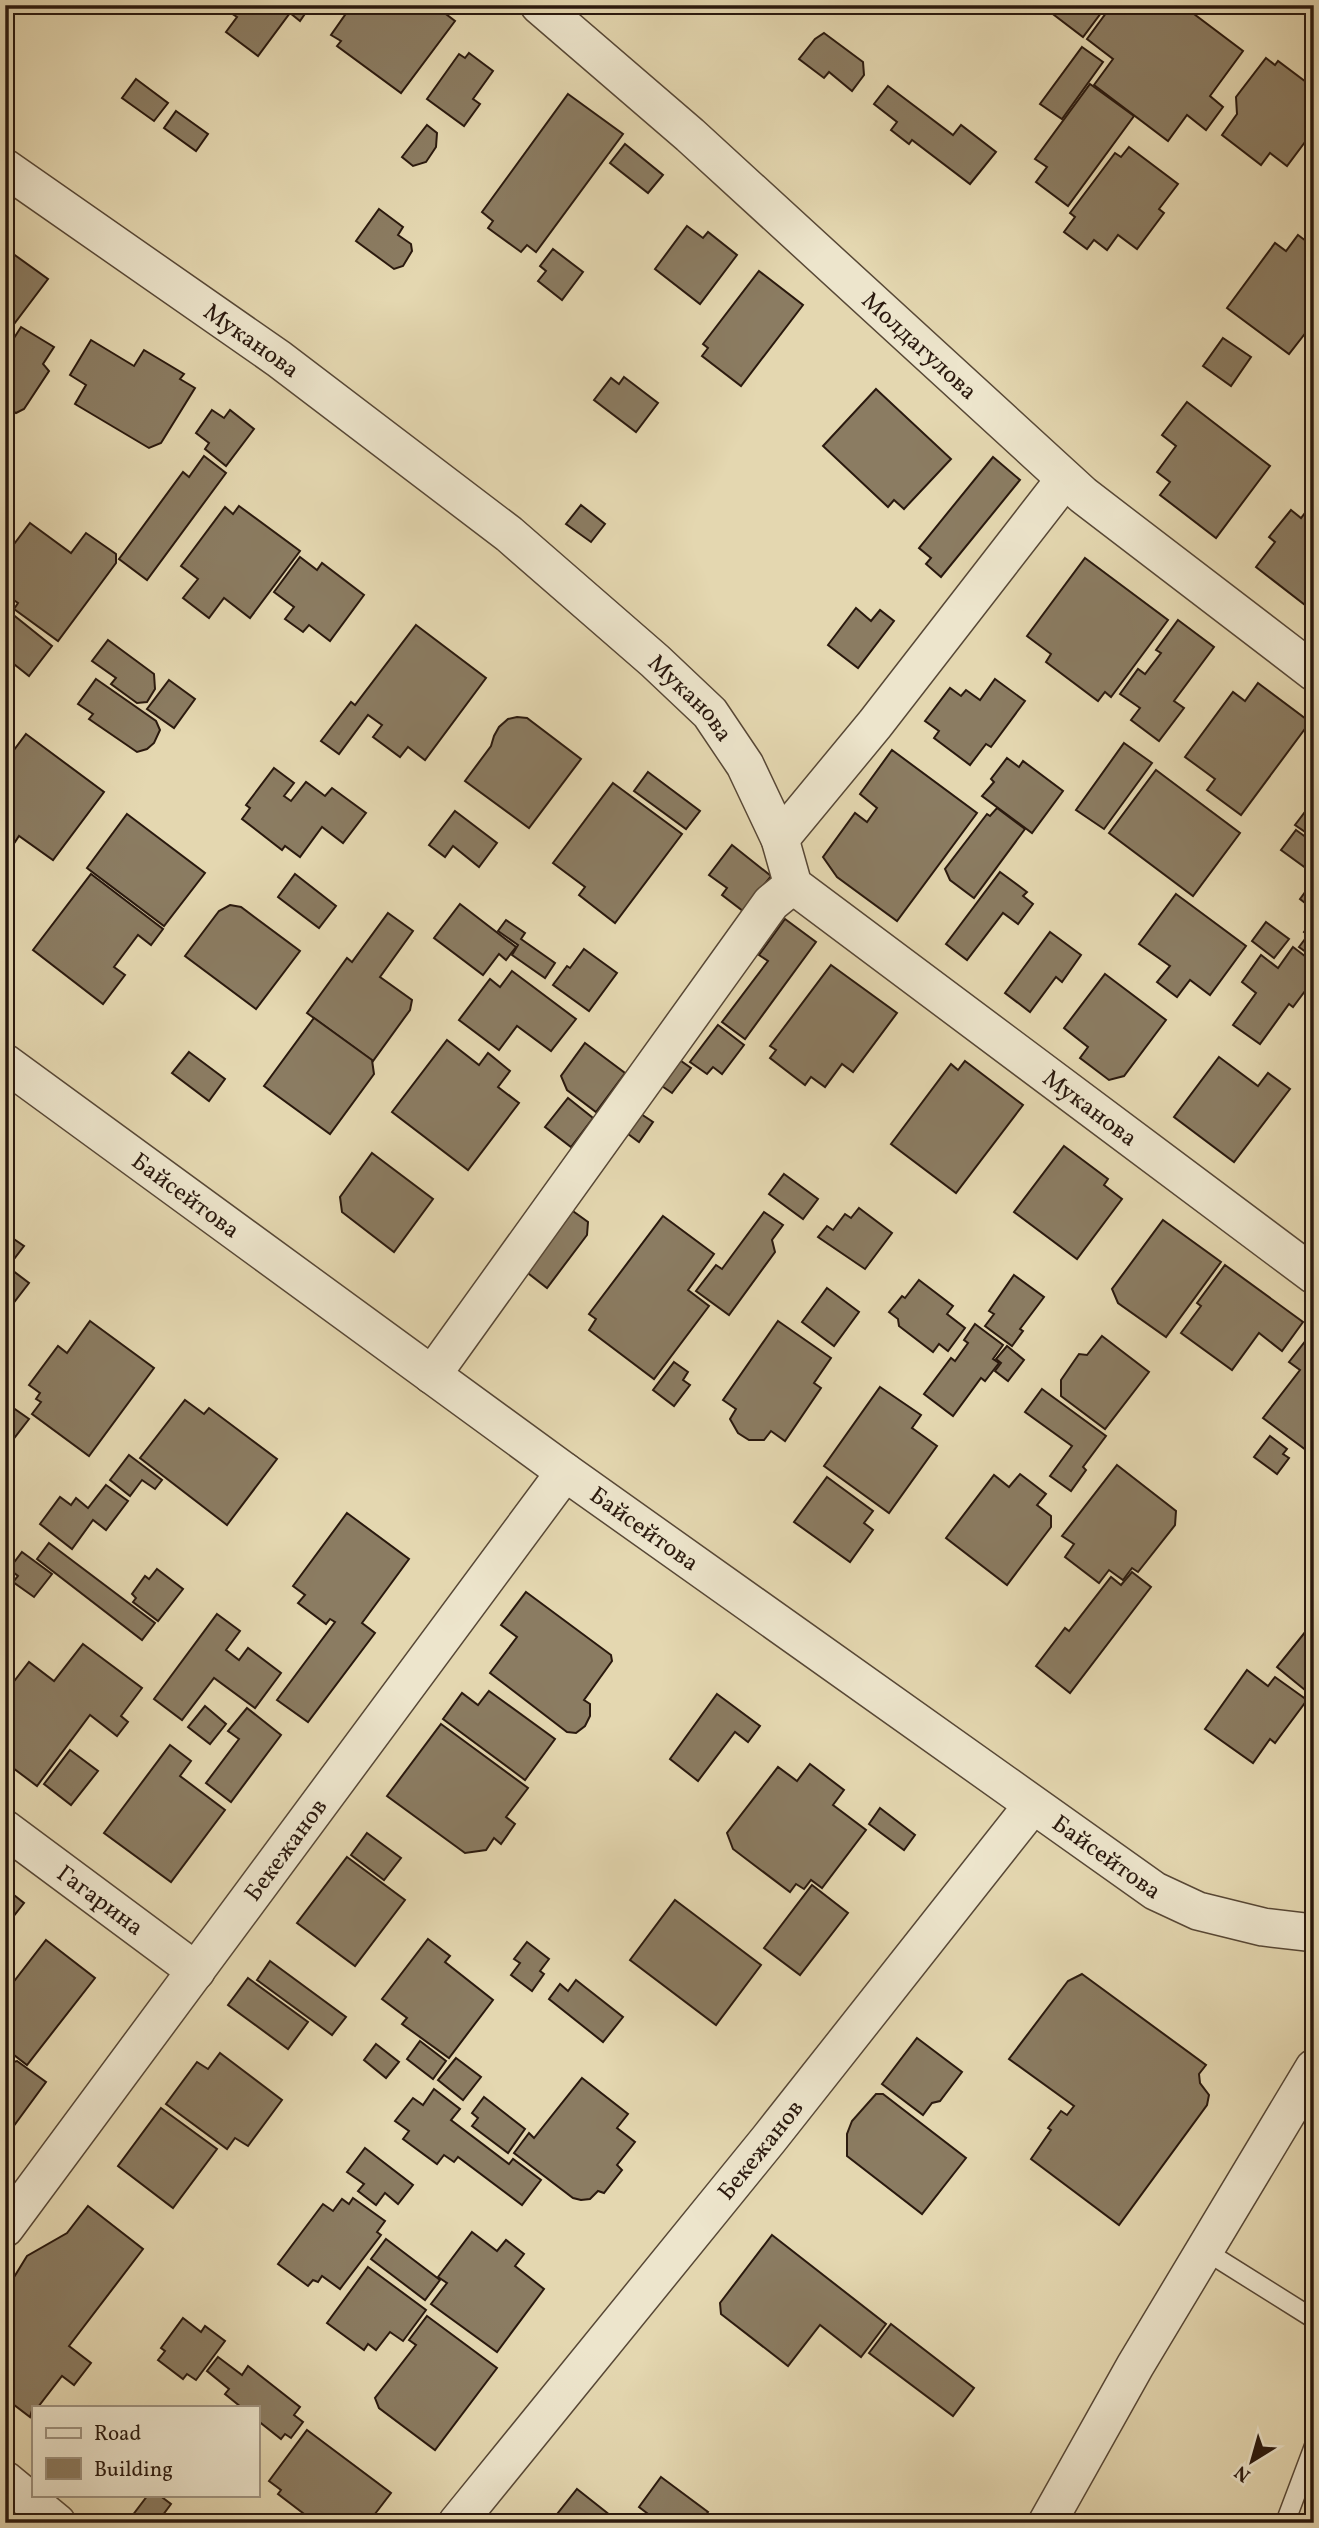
<svg xmlns="http://www.w3.org/2000/svg" width="1319" height="2528" font-family="Vollkorn,serif">
<style>
.building{fill:#8b7c62;stroke:#2a190e;stroke-width:2}
.lines{fill:none;stroke-linecap:round;stroke-linejoin:round}
.lane-casing{stroke:#584836;stroke-width:21}
.street-casing{stroke:#584836;stroke-width:40}
.lane{stroke:#ede5cc;stroke-width:18}
.street{stroke:#ede5cc;stroke-width:37}
.labels{text-anchor:middle;stroke-width:5;stroke-linejoin:round;paint-order:stroke}
.street-label{font-size:24px;fill:#2a190e;stroke:#ede5cc}
</style>
<rect width="100%" height="100%" fill="#e4d7b0"/>
<filter id="stains"><feTurbulence type="fractalNoise" baseFrequency=".00286" numOctaves="4"/><feColorMatrix values="0 0 0 0 .2 0 0 0 0 .09 0 0 0 0 .02 0 0 0 .5 -.17"/></filter>
<radialGradient id="worn" r=".72"><stop offset=".6" stop-color="#630" stop-opacity="0"/><stop offset="1" stop-color="#630" stop-opacity=".3"/></radialGradient>
<g class="building">
<path d="M225,5H311L300,21L290,13L258,56L226,32L237,17L223,8Z"/>
<path d="M352,5L363,13L368,5H434L455,21L401,93L337,46L341,41L331,35Z"/>
<path d="M1041,5H1107L1083,37Z"/>
<path d="M1112,5H1182L1243,51L1210,96L1223,107L1206,130L1187,115L1168,141L1094,85L1113,59L1087,39Z"/>
<path d="M824,33L863,62L864,75L852,91L829,72L824,78L799,59L815,39Z"/>
<path d="M1082,47L1103,62L1062,119L1040,104Z"/>
<path d="M469,53L493,71L473,99L480,104L464,126L427,99L459,54L465,58Z"/>
<path d="M1266,58L1275,65L1278,61L1314,88V130L1287,166L1270,153L1261,165L1222,135L1237,114L1236,97Z"/>
<path d="M136,79L168,103L154,121L122,98Z"/>
<path d="M1090,84L1134,116L1068,206L1036,182L1047,167L1035,159Z"/>
<path d="M888,86L953,135L961,125L996,152L970,184L912,140L909,144L891,130L897,122L874,104Z"/>
<path d="M568,94L623,134L536,252L527,245L521,252L488,228L493,221L482,212Z"/>
<path d="M176,111L208,134L196,151L164,128Z"/>
<path d="M427,125L437,133L436,147L426,162L413,166L402,157Z"/>
<path d="M625,144L663,175L648,193L610,163Z"/>
<path d="M1129,147L1178,184L1159,209L1164,213L1137,249L1118,235L1107,250L1094,240L1087,249L1064,232L1075,217L1070,213L1115,153L1121,157Z"/>
<path d="M379,209L403,227L398,235L411,244L412,251L403,266L394,269L356,241Z"/>
<path d="M687,226L703,238L708,232L737,255L700,304L655,269Z"/>
<path d="M1298,235L1314,247V322L1289,354L1227,308L1275,243L1286,251Z"/>
<path d="M5,248L48,279L5,336Z"/>
<path d="M553,249L583,272L562,300L538,281L546,271L540,266Z"/>
<path d="M759,271L803,305L741,386L702,356L708,348L703,344Z"/>
<path d="M21,327L54,347L43,364L49,371L24,409L16,413L5,406V352Z"/>
<path d="M1223,338L1251,357L1231,386L1203,366Z"/>
<path d="M91,340L134,366L144,350L184,374L180,379L195,388L161,443L149,448L75,404L86,385L70,375Z"/>
<path d="M624,377L658,403L636,432L594,400L611,378L619,384Z"/>
<path d="M876,389L951,459L904,509L894,500L888,507L823,446Z"/>
<path d="M1187,402L1270,466L1216,538L1160,495L1170,482L1157,472L1176,446L1162,435Z"/>
<path d="M212,410L224,418L230,410L254,429L226,466L205,449L209,443L196,433Z"/>
<path d="M204,456L226,473L147,580L119,559L183,472L189,477Z"/>
<path d="M993,457L1020,480L941,577L926,564L931,558L919,548Z"/>
<path d="M581,505L605,524L591,542L566,524Z"/>
<path d="M239,506L300,551L250,618L224,598L209,618L183,598L198,579L181,566L225,507L233,514Z"/>
<path d="M1291,510L1301,518L1305,513L1314,520V612L1256,567L1275,542L1269,537Z"/>
<path d="M30,523L71,553L86,533L116,554V563L58,641L14,609L18,603L5,594V556Z"/>
<path d="M300,557L317,570L322,563L364,595L330,641L309,625L303,632L285,619L294,607L274,592Z"/>
<path d="M1085,558L1168,620L1111,697L1105,692L1098,701L1046,662L1051,654L1027,636Z"/>
<path d="M856,608L871,621L880,610L894,621L858,668L828,645Z"/>
<path d="M11,613L52,646L29,676L5,657L10,648L5,645V620Z"/>
<path d="M1178,620L1214,647L1174,701L1184,708L1159,741L1131,720L1140,708L1120,694L1138,669L1145,674L1161,653L1156,650Z"/>
<path d="M416,625L486,678L425,760L408,747L400,757L373,737L382,725L368,715L339,754L321,741L351,702L355,705Z"/>
<path d="M108,640L154,674L155,689L147,702L137,703L111,684L116,678L92,661Z"/>
<path d="M96,679L156,721L160,730L154,743L147,749L137,752L89,719L93,714L78,704Z"/>
<path d="M995,679L1025,701L991,747L986,744L970,765L934,738L939,731L925,721L950,688L961,696L966,690L980,700Z"/>
<path d="M169,680L195,699L174,728L147,709Z"/>
<path d="M1258,683L1310,722L1241,815L1207,790L1215,779L1185,757L1233,692L1245,701Z"/>
<path d="M517,717L527,718L581,759L529,828L465,781L491,746L494,736L499,727L508,719Z"/>
<path d="M26,734L104,792L53,860L19,836L15,842L5,834V762Z"/>
<path d="M1124,743L1152,763L1104,829L1076,810Z"/>
<path d="M892,750L977,813L897,921L837,877L823,857L855,813L867,822L877,808L860,794Z"/>
<path d="M1007,758L1019,767L1023,761L1063,791L1032,833L982,796L994,782L991,779Z"/>
<path d="M274,768L294,783L284,796L291,801L306,782L325,796L332,788L366,813L343,843L322,827L300,857L285,846L282,850L242,819L250,808L246,805Z"/>
<path d="M1156,770L1240,833L1193,896L1109,833Z"/>
<path d="M648,772L700,811L686,829L634,791Z"/>
<path d="M613,783L682,834L615,923L579,895L585,887L553,863Z"/>
<path d="M1314,800V838L1295,825Z"/>
<path d="M997,808L1025,829L974,898L950,880L945,869L987,814L990,816Z"/>
<path d="M455,811L497,843L479,867L453,846L445,857L429,845Z"/>
<path d="M127,814L205,873L164,926L87,868Z"/>
<path d="M1296,830L1314,843V874L1281,850Z"/>
<path d="M732,845L771,876L743,911L722,895L727,888L709,875Z"/>
<path d="M1000,872L1027,892L1023,896L1033,904L1018,924L1003,913L967,960L946,944Z"/>
<path d="M91,874L163,929L151,945L138,935L114,967L125,975L103,1004L33,950Z"/>
<path d="M295,874L336,906L319,928L278,897Z"/>
<path d="M1314,880V910L1300,899Z"/>
<path d="M1176,894L1246,946L1210,995L1190,980L1177,997L1157,982L1170,966L1139,944Z"/>
<path d="M460,904L516,947L506,960L499,954L483,975L434,938Z"/>
<path d="M230,905L241,907L300,951L256,1009L185,956L219,911Z"/>
<path d="M388,913L413,931L380,977L412,1000L410,1010L373,1061L307,1013L347,958L352,962Z"/>
<path d="M785,919L816,942L745,1039L722,1022L768,961L759,955Z"/>
<path d="M506,920L525,933L521,939L555,963L545,978L512,955L518,945L498,931Z"/>
<path d="M1312,921L1314,922V958L1299,947L1308,935L1304,932Z"/>
<path d="M1266,922L1289,939L1274,958L1252,941Z"/>
<path d="M1050,932L1081,955L1062,982L1056,977L1030,1012L1005,993Z"/>
<path d="M1293,947L1314,963V979L1293,1007L1289,1004L1260,1044L1233,1025L1256,993L1242,982L1261,955L1278,968Z"/>
<path d="M584,949L617,973L589,1011L553,985L567,966L570,968Z"/>
<path d="M831,965L897,1013L853,1072L842,1064L825,1087L811,1077L805,1085L770,1058L776,1050L770,1046Z"/>
<path d="M512,971L576,1019L551,1051L517,1026L499,1050L459,1020L490,979L500,987Z"/>
<path d="M1105,974L1166,1020L1124,1076L1109,1080L1080,1058L1088,1047L1064,1028Z"/>
<path d="M314,1018L372,1060L374,1074L330,1134L264,1086Z"/>
<path d="M718,1025L744,1045L722,1074L713,1067L707,1074L690,1062Z"/>
<path d="M447,1040L479,1065L488,1053L510,1071L498,1087L519,1103L468,1170L392,1112Z"/>
<path d="M585,1043L625,1073L596,1112L567,1090L561,1076Z"/>
<path d="M189,1052L225,1079L209,1101L172,1073Z"/>
<path d="M674,1056L691,1068L672,1093L656,1082Z"/>
<path d="M1219,1057L1258,1086L1268,1073L1290,1089L1234,1162L1174,1117Z"/>
<path d="M965,1061L1023,1105L956,1193L891,1144L951,1064L958,1070Z"/>
<path d="M568,1098L593,1118L571,1147L545,1127Z"/>
<path d="M638,1112L653,1122L639,1142L624,1131Z"/>
<path d="M1064,1146L1108,1179L1104,1185L1122,1199L1077,1259L1014,1212Z"/>
<path d="M372,1153L433,1199L394,1252L342,1212L340,1197Z"/>
<path d="M784,1174L818,1199L803,1219L769,1194Z"/>
<path d="M859,1208L892,1233L865,1269L818,1237L827,1226L833,1230L845,1214L851,1218Z"/>
<path d="M570,1209L588,1222L587,1235L547,1288L524,1270Z"/>
<path d="M764,1212L783,1225L772,1240L775,1252L729,1315L696,1291L716,1265L722,1269Z"/>
<path d="M663,1216L714,1254L688,1290L709,1306L654,1379L589,1330L596,1319L589,1314Z"/>
<path d="M1163,1220L1221,1262L1166,1337L1118,1303L1112,1289Z"/>
<path d="M5,1233L24,1246L8,1267L29,1283L5,1314Z"/>
<path d="M1225,1265L1303,1322L1282,1351L1259,1333L1232,1370L1181,1333L1201,1306L1197,1303Z"/>
<path d="M1014,1275L1044,1297L1020,1329L1023,1331L1012,1346L985,1326L994,1314L989,1311Z"/>
<path d="M919,1280L953,1306L947,1314L965,1328L948,1351L939,1344L933,1352L899,1326L898,1319L889,1312L902,1296L905,1298Z"/>
<path d="M827,1288L859,1312L834,1346L802,1322Z"/>
<path d="M90,1321L154,1368L89,1456L32,1414L41,1402L36,1399L40,1393L29,1385L58,1346L67,1353Z"/>
<path d="M778,1321L831,1358L814,1383L821,1388L785,1441L771,1431L764,1440H749L738,1433L730,1419L736,1409L723,1400Z"/>
<path d="M975,1324L1003,1345L993,1359L999,1363L985,1381L981,1378L953,1416L924,1394L951,1358L955,1361L968,1343L964,1340Z"/>
<path d="M1314,1330V1456L1263,1418L1300,1370L1289,1362Z"/>
<path d="M1102,1336L1149,1372L1105,1429L1061,1396V1380L1079,1354L1087,1355Z"/>
<path d="M1007,1346L1024,1360L1008,1381L995,1371L1001,1363L996,1359Z"/>
<path d="M674,1362L688,1372L683,1380L690,1385L674,1406L653,1390Z"/>
<path d="M880,1387L921,1415L912,1428L937,1446L889,1513L824,1466Z"/>
<path d="M1042,1389L1106,1436L1083,1467L1086,1470L1071,1491L1050,1476L1072,1446L1025,1412Z"/>
<path d="M185,1400L204,1414L209,1408L277,1459L227,1525L140,1458Z"/>
<path d="M12,1407L29,1419L5,1450V1415Z"/>
<path d="M1270,1436L1287,1449L1283,1454L1289,1458L1277,1474L1254,1457Z"/>
<path d="M129,1455L162,1480L155,1489L142,1480L130,1496L110,1480Z"/>
<path d="M1117,1465L1176,1511L1175,1525L1138,1572L1132,1568L1123,1580L1109,1570L1099,1583L1065,1557L1074,1544L1062,1536Z"/>
<path d="M1020,1474L1046,1494L1037,1505L1051,1516V1527L1007,1585L946,1538L994,1475L1009,1487Z"/>
<path d="M827,1477L873,1511L864,1523L873,1530L850,1562L794,1522Z"/>
<path d="M106,1485L128,1501L106,1530L93,1520L72,1549L40,1524L60,1497L71,1505L76,1498L88,1508Z"/>
<path d="M347,1513L409,1559L362,1623L375,1633L308,1722L277,1700L335,1622L330,1619L326,1624L298,1603L305,1595L293,1586Z"/>
<path d="M49,1543L155,1623L142,1640L37,1559Z"/>
<path d="M22,1552L52,1574L34,1597L13,1582L18,1576L9,1569Z"/>
<path d="M157,1569L183,1589L158,1621L133,1602L136,1598L132,1594L145,1576L149,1579Z"/>
<path d="M1132,1572L1151,1587L1070,1693L1036,1666L1065,1628L1069,1631L1111,1577L1121,1585Z"/>
<path d="M526,1592L611,1655L612,1661L584,1700L590,1704V1716L585,1726L576,1733L567,1732L490,1673L517,1637L501,1625Z"/>
<path d="M217,1614L240,1631L226,1650L239,1660L248,1648L281,1673L255,1708L214,1678L182,1720L154,1699Z"/>
<path d="M1310,1626L1314,1629V1694L1311,1695L1277,1667Z"/>
<path d="M83,1644L142,1688L121,1716L128,1722L117,1736L90,1715L37,1786L5,1762V1693L29,1662L54,1681Z"/>
<path d="M1247,1670L1268,1686L1275,1677L1307,1700L1275,1743L1270,1739L1253,1763L1205,1729Z"/>
<path d="M489,1691L555,1739L525,1780L443,1719L462,1693L478,1705Z"/>
<path d="M717,1694L760,1726L748,1742L735,1732L698,1781L670,1759Z"/>
<path d="M205,1706L226,1724L210,1744L188,1727Z"/>
<path d="M247,1708L281,1735L231,1802L206,1783L239,1739L228,1731Z"/>
<path d="M441,1724L528,1788L506,1817L515,1824L501,1844L494,1838L486,1850L465,1853L387,1796Z"/>
<path d="M170,1745L191,1761L180,1776L225,1810L171,1882L104,1833Z"/>
<path d="M70,1750L98,1771L71,1805L44,1784Z"/>
<path d="M810,1764L844,1790L833,1805L866,1830L822,1888L811,1880L804,1889L796,1884L790,1892L733,1849L727,1833L778,1767L797,1781Z"/>
<path d="M880,1808L915,1835L904,1850L869,1824Z"/>
<path d="M367,1833L401,1858L384,1880L351,1855Z"/>
<path d="M347,1857L405,1900L355,1966L297,1923Z"/>
<path d="M812,1885L848,1913L800,1975L764,1948Z"/>
<path d="M5,1888L24,1903L9,1922L5,1919Z"/>
<path d="M675,1900L761,1965L716,2025L630,1960Z"/>
<path d="M428,1939L450,1956L445,1962L493,2000L449,2058L402,2024L407,2018L382,1999Z"/>
<path d="M46,1940L95,1978L27,2065L10,2052L5,2058V1993Z"/>
<path d="M527,1942L549,1959L540,1971L544,1974L532,1991L511,1975L520,1963L514,1959Z"/>
<path d="M270,1961L346,2017L332,2035L257,1980Z"/>
<path d="M1082,1974L1206,2065L1199,2074L1200,2083L1209,2095L1207,2105L1119,2225L1031,2159L1051,2130L1048,2128L1061,2111L1067,2115L1074,2106L1009,2059L1068,1981Z"/>
<path d="M248,1978L308,2022L288,2049L228,2005Z"/>
<path d="M576,1980L623,2017L603,2042L549,1999L560,1984L568,1991Z"/>
<path d="M917,2038L962,2072L940,2101L932,2103L923,2115L882,2084Z"/>
<path d="M420,2041L446,2061L433,2079L407,2059Z"/>
<path d="M376,2044L399,2062L386,2078L364,2060Z"/>
<path d="M220,2053L282,2100L248,2146L235,2138L227,2149L166,2104L197,2062L208,2069Z"/>
<path d="M456,2058L481,2077L463,2100L438,2080Z"/>
<path d="M17,2061L46,2082L5,2138V2064Z"/>
<path d="M582,2078L628,2114L617,2128L635,2142L617,2165L622,2170L604,2193L598,2191L590,2199L581,2200L573,2198L514,2153L529,2133L534,2138Z"/>
<path d="M434,2089L460,2109L451,2120L509,2164L513,2159L541,2180L522,2205L458,2157L454,2162L444,2155L437,2164L403,2139L409,2131L395,2121L413,2098L423,2105Z"/>
<path d="M876,2094H883L966,2158L922,2214L847,2156V2134L852,2121Z"/>
<path d="M484,2097L525,2129L508,2153L472,2126L478,2118L472,2113Z"/>
<path d="M161,2108L217,2149L173,2208L118,2166Z"/>
<path d="M365,2148L413,2185L398,2204L385,2193L376,2205L358,2191L364,2184L347,2172Z"/>
<path d="M353,2198L385,2221L377,2232L381,2235L340,2289L322,2276L318,2282L313,2280L308,2286L278,2264L323,2204L333,2211L342,2199L349,2204Z"/>
<path d="M88,2206L143,2249L69,2346L91,2363L74,2385L62,2376L38,2407H33L30,2417L5,2398V2309L11,2301V2282L27,2256L67,2233Z"/>
<path d="M472,2232L497,2251L506,2240L524,2254L515,2266L544,2289L497,2352L431,2304L447,2283L438,2277Z"/>
<path d="M772,2235L886,2324L861,2357L820,2325L788,2366L721,2314L720,2303Z"/>
<path d="M386,2239L440,2280L425,2300L371,2259Z"/>
<path d="M368,2267L426,2310L403,2341L390,2332L376,2350L368,2344L364,2350L327,2323Z"/>
<path d="M427,2316L497,2368L435,2450L379,2408L375,2398L416,2345L409,2340Z"/>
<path d="M183,2318L201,2332L205,2326L225,2341L196,2380L187,2374L183,2379L158,2360L165,2351L161,2348Z"/>
<path d="M891,2324L974,2388L953,2416L869,2353Z"/>
<path d="M218,2357L242,2375L248,2366L300,2407L294,2415L303,2422L291,2438L285,2434L281,2439L257,2420V2407H241L225,2394L229,2389L207,2371Z"/>
<path d="M307,2430L391,2493L368,2523H316L278,2494L281,2490L269,2481Z"/>
<path d="M661,2477L708,2512L700,2523H660L639,2507Z"/>
<path d="M577,2489L620,2523H550Z"/>
<path d="M148,2495H159L171,2504L157,2523H133L129,2520Z"/>
</g>
<g class="lines">
<g class="lane-casing">
<g id="lane">
<path d="M1204,2250L1314,2319"/>
<path d="M1285,2523L1314,2446"/>
</g>
</g>
<g class="street-casing">
<g id="street">
<path id="s1" d="M539,5L690,135L1083,495L1314,672"/>
<path id="s2" d="M5,168L279,359L509,534L655,661L710,713L745,765L780,839L793,885L1314,1275"/>
<path d="M780,839L875,724L1065,479"/>
<path id="s3" d="M5,1063L565,1472L1155,1891L1198,1911L1263,1927L1314,1933"/>
<path d="M432,1375L771,903L793,885"/>
<path id="s4" d="M5,1829L196,1971"/>
<path id="s5" d="M5,2228L565,1472"/>
<path d="M5,2480L57,2523"/>
<path id="s6" d="M457,2523L769,2139L1032,1806"/>
<path d="M1047,2523L1135,2366L1314,2068"/>
</g>
</g>
<use href="#lane" class="lane"/>
<use href="#street" class="street"/>
</g>
<g class="labels">
<g class="street-label">
<text dy="8" stroke="none"><textPath href="#s2" startOffset="301">Муканова</textPath></text>
<text dy="8" stroke="none"><textPath href="#s1" startOffset="511">Молдагулова</textPath></text>
<text dy="8" stroke="none"><textPath href="#s2" startOffset="868">Муканова</textPath></text>
<text dy="8" stroke="none"><textPath href="#s2" startOffset="1456">Муканова</textPath></text>
<text dy="8" stroke="none"><textPath href="#s3" startOffset="224">Байсейтова</textPath></text>
<text dy="8" stroke="none"><textPath href="#s3" startOffset="791">Байсейтова</textPath></text>
<text dy="8" stroke="none"><textPath href="#s5" startOffset="471">Бекежанов</textPath></text>
<text dy="8" stroke="none"><textPath href="#s3" startOffset="1358">Байсейтова</textPath></text>
<text dy="8" stroke="none"><textPath href="#s4" startOffset="119">Гагарина</textPath></text>
<text dy="8" stroke="none"><textPath href="#s6" startOffset="481">Бекежанов</textPath></text>
</g>
</g>
<rect width="1319" height="2528" fill="none" stroke="#e4d7b0" stroke-width="28"/>
<rect x="7" y="7" width="1305" height="2514" fill="none" stroke="#2a190e" stroke-width="3.5"/>
<rect x="14" y="14" width="1291" height="2500" fill="none" stroke="#2a190e" stroke-width="2"/>
<rect x="32" y="2406" width="228" height="91" fill="#ede5cc" stroke="#9f9380" stroke-width="2"/>
<rect x="46" y="2428" width="35" height="10" fill="#ede5cc" stroke="#9f9380" stroke-width="2"/>
<text x="94" y="2440" font-size="21" fill="#2a190e">Road</text>
<rect x="46" y="2458" width="35" height="21" fill="#8b7c62" stroke="#9f9380" stroke-width="2"/>
<text x="94" y="2476" font-size="21" fill="#2a190e">Building</text>
<g transform="translate(1252 2461) rotate(217)" stroke="#ede5cc" stroke-width="5" paint-order="stroke">
<path d="M0-5L12 26L0 18L-12 26Z" fill="#2a190e"/>
<text y="-10" font-size="19" font-weight="bold" text-anchor="middle" fill="#2a190e">N</text>
</g>
<rect width="100%" height="100%" filter="url(#stains)"/>
<rect width="100%" height="100%" fill="url(#worn)"/>
</svg>
